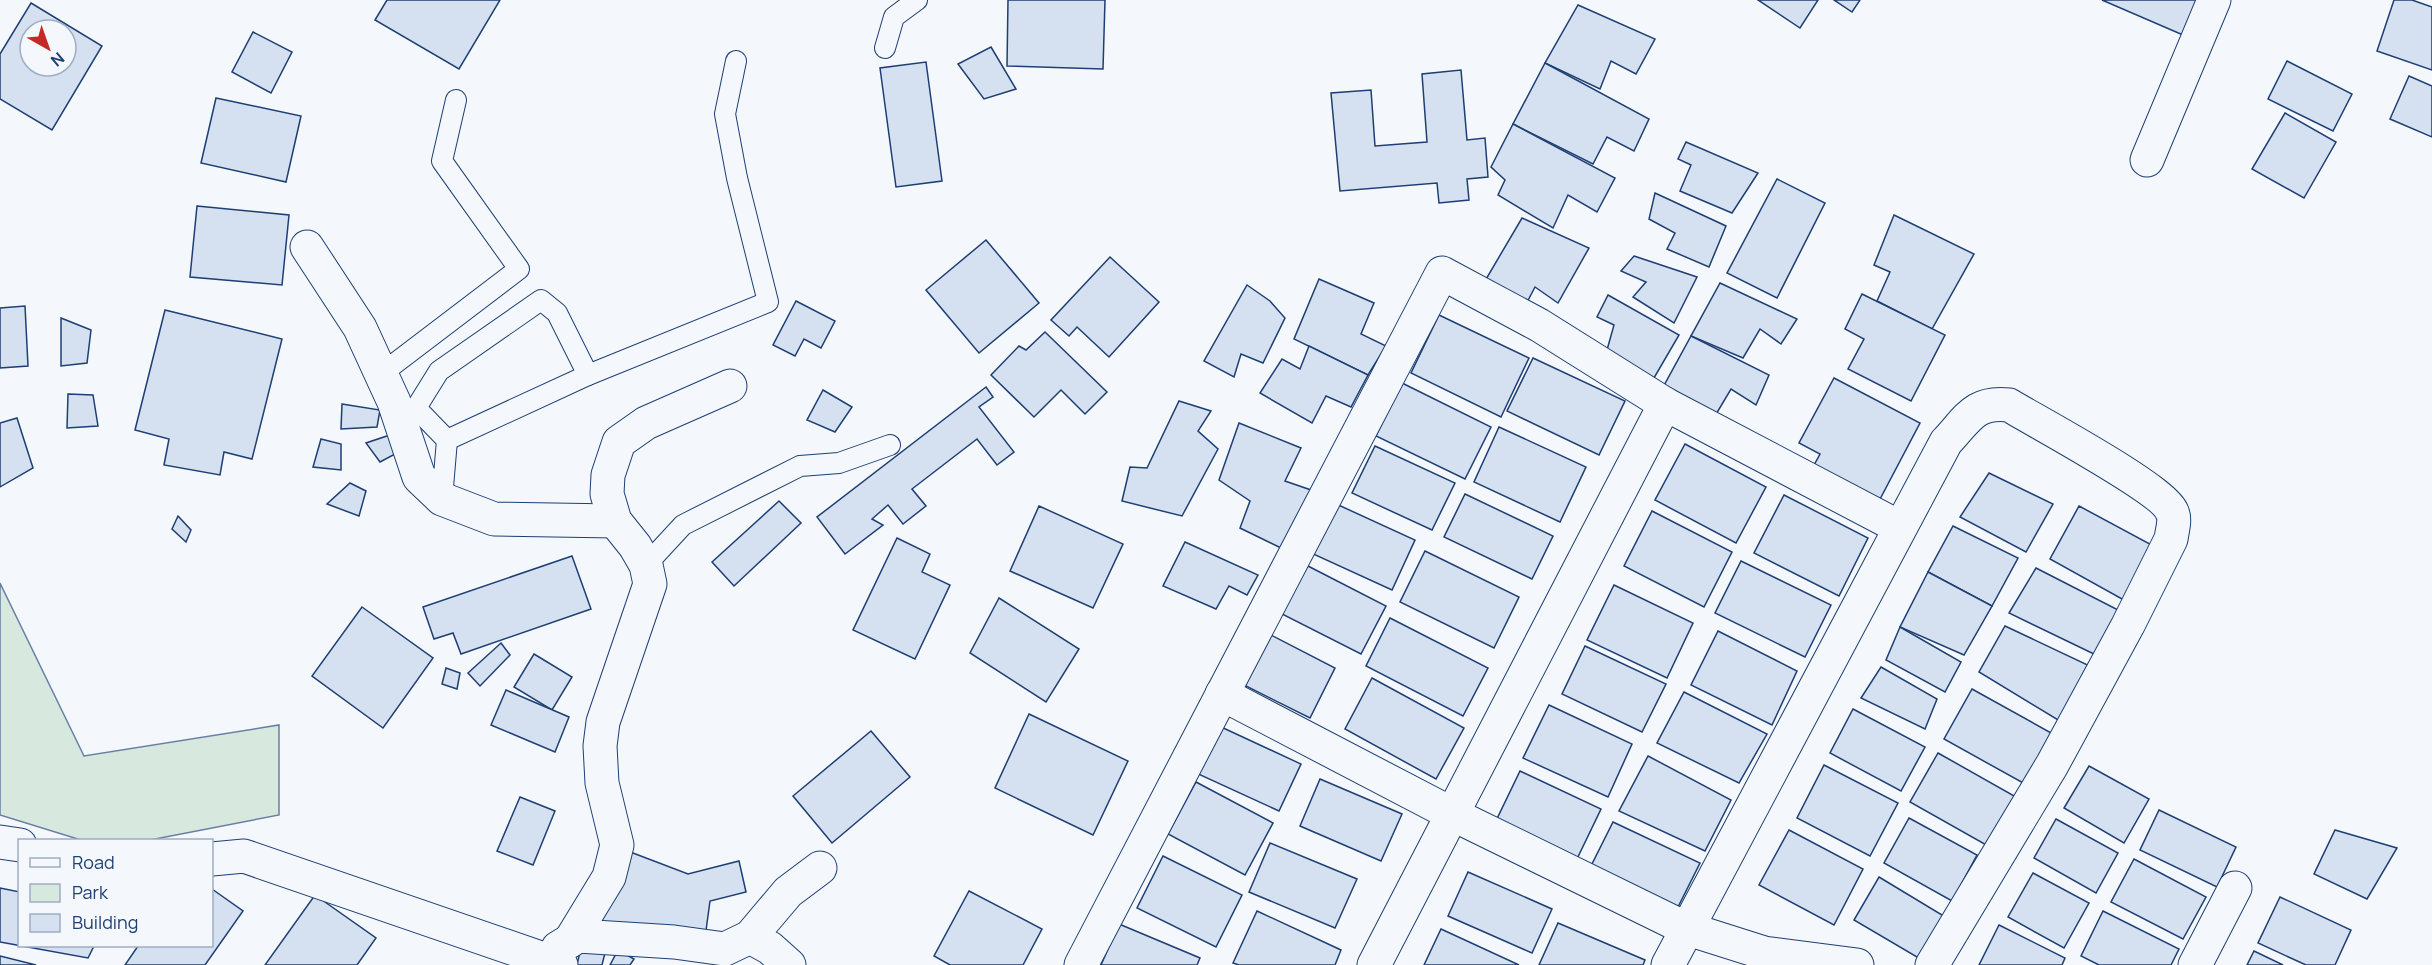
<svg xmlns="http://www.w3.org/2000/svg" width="2432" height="965" font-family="Manrope,sans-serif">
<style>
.green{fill:#d7e8df;stroke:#687fa3;stroke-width:1.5}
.building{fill:#d5e0f0;stroke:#1d3f73;stroke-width:1.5;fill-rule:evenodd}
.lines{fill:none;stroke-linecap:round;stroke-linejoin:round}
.lane-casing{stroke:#1d3f73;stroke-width:22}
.street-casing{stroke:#1d3f73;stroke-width:35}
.lane{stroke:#f4f7fb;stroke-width:20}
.street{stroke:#f4f7fb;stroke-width:33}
</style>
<rect width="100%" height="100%" fill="#f4f7fb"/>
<path class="green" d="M0,583L84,756L279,725V815L150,840H81L0,815Z"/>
<g class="building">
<path d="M387,0H500L459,69L375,20Z"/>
<path d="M1008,0H1105L1103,69L1007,66Z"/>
<path d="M1758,0H1818L1800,28Z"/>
<path d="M1834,0H1860L1852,12Z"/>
<path d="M2102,0H2198L2183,35Z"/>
<path d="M2394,0H2412L2432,7V70L2377,51Z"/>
<path d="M31,3L102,46L52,130L0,99V54ZM30,30H66V66H30Z"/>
<path d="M1578,5L1655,39L1636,74L1611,61L1600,89L1545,63Z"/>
<path d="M253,32L292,52L271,93L232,72Z"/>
<path d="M991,47L1016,89L984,99L958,64Z"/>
<path d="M2287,61L2352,94L2333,131L2268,99Z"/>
<path d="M926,62L942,181L896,187L880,68Z"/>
<path d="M1545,63L1649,119L1634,151L1607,137L1593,164L1513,124Z"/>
<path d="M1461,70L1467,140L1485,138L1488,177L1467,179L1469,200L1439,203L1437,183L1340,191L1331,93L1371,90L1375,146L1427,142L1422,74Z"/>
<path d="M2409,76L2432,86V137L2390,119Z"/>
<path d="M216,98L301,116L286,182L201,163Z"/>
<path d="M2285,113L2336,142L2304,198L2252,169Z"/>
<path d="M1513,124L1615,178L1597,212L1568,195L1553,228L1498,195L1505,180L1491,167Z"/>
<path d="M1686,142L1758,173L1732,213L1680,191L1691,165L1678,159Z"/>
<path d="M1777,179L1825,203L1777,298L1727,273Z"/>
<path d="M1655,193L1726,226L1709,267L1667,249L1675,233L1649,219Z"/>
<path d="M197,206L289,215L282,285L190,277Z"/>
<path d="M1894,215L1974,254L1932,329L1877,301L1890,272L1874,265Z"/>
<path d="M1522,218L1589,248L1558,303L1535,287L1524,308L1482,286Z"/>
<path d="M986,240L1039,303L979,353L926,290Z"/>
<path d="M1634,256L1697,277L1674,323L1633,297L1646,282L1621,271Z"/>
<path d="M1110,257L1159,302L1109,357L1077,327L1069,336L1051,320Z"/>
<path d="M1319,279L1374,303L1361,334L1386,346L1368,375L1294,339Z"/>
<path d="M1720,283L1797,319L1781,344L1760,329L1743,358L1691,336Z"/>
<path d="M1247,285L1270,301L1285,318L1263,363L1241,354L1234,377L1204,361Z"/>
<path d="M1862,294L1945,335L1911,401L1848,369L1864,339L1845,329Z"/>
<path d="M1608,295L1679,335L1654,378L1607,350L1614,325L1597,317Z"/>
<path d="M796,301L835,321L821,348L804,339L795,356L773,345Z"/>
<path d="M25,306L28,366L0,368V308Z"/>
<path d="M165,310L282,339L252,459L224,452L220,475L164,465L169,439L135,430Z"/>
<path d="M1439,315L1529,358L1501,417L1411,373Z"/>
<path d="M61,318L91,330L87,363L61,366Z"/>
<path d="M1045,332L1107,392L1085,414L1061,390L1034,417L991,375L1019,346L1026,350Z"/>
<path d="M1691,336L1769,375L1756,405L1731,389L1715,416L1661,391Z"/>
<path d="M1309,346L1368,375L1351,407L1326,396L1312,423L1260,393L1282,359L1300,369Z"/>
<path d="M1533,358L1625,401L1599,455L1507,411Z"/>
<path d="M1834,378L1920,423L1879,501L1813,467L1820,454L1799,443Z"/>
<path d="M1402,383L1491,427L1465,479L1376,436Z"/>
<path d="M986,387L993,397L979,407L1014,452L997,465L977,439L912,489L926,506L903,524L888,505L872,519L883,525L845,554L817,517Z"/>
<path d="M823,390L852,407L835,432L807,420Z"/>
<path d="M68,394L93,395L98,426L67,428Z"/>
<path d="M1179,401L1211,411L1198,431L1218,449L1182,516L1122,501L1130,467L1147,468Z"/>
<path d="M342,404L380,410L377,427L341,429Z"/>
<path d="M17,418L33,468L0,487V423Z"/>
<path d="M1239,423L1301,448L1285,481L1311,490L1281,548L1240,528L1250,501L1219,480Z"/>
<path d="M1499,427L1586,467L1560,522L1474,482Z"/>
<path d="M390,435L399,452L380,462L366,443Z"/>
<path d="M321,439L341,444V470L313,467Z"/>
<path d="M1685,444L1766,487L1736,543L1655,500Z"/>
<path d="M1375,446L1455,483L1432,530L1352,493Z"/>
<path d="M1989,473L2053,504L2026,552L1960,517Z"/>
<path d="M350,483L366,491L359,516L327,504Z"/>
<path d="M1465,494L1553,536L1532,579L1444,537Z"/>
<path d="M1784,495L1868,538L1839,596L1754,553Z"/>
<path d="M779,501L801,523L734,586L712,562Z"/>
<path d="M1334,503L1415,540L1392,590L1311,553Z"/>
<path d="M1039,506L1123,544L1093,608L1010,571Z"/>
<path d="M2079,506L2161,550L2131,604L2050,559Z"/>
<path d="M1652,511L1732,552L1704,607L1624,566Z"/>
<path d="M178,516L191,530L186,542L172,529Z"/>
<path d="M1953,526L2018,558L1992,606L1928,572Z"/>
<path d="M897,538L930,554L922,572L950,585L915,659L853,630Z"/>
<path d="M1185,542L1258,575L1247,595L1229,586L1216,609L1163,586Z"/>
<path d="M1425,551L1519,597L1494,648L1400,602Z"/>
<path d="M572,556L591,609L461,654L453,633L434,639L423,607Z"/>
<path d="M1741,561L1831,605L1805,657L1715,613Z"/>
<path d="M1306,565L1386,606L1361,654L1280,613Z"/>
<path d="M2036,568L2124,613L2096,655L2009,613Z"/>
<path d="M1928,572L1992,606L1964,655L1900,627Z"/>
<path d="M1614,585L1693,623L1667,678L1587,640Z"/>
<path d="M999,598L1079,649L1046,702L970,653Z"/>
<path d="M362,607L433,658L383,728L312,676Z"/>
<path d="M1390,618L1488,668L1463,716L1366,666Z"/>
<path d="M2005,626L2094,668L2063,723L1979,672Z"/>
<path d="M1900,627L1961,662L1945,692L1886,660Z"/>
<path d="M1718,631L1797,671L1772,725L1691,685Z"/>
<path d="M1269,634L1335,668L1310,718L1244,685Z"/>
<path d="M501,643L510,655L480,686L468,673Z"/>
<path d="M1585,646L1666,684L1642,732L1562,694Z"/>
<path d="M534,654L572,677L552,710L514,687Z"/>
<path d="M1881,667L1937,699L1925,729L1861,698Z"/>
<path d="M446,668L460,673L457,689L442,684Z"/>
<path d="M1372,678L1464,728L1436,779L1345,729Z"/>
<path d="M1972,689L2053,734L2025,784L1944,739Z"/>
<path d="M506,690L569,717L555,752L491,725Z"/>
<path d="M1684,692L1767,734L1739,783L1657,743Z"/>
<path d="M1549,705L1632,744L1608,797L1523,758Z"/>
<path d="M1853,709L1925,747L1901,791L1830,753Z"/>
<path d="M1029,714L1128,761L1093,835L995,788Z"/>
<path d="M1219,726L1301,764L1279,811L1196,773Z"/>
<path d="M871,731L910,777L832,843L793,796Z"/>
<path d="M1938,753L2016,797L1988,846L1910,802Z"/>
<path d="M1648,756L1731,800L1705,851L1619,811Z"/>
<path d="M1824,765L1898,803L1870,856L1797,818Z"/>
<path d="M2089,766L2149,799L2124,843L2064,808Z"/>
<path d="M1520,771L1601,809L1575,863L1494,825Z"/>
<path d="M1320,779L1402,814L1381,861L1300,826Z"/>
<path d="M1196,782L1273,823L1245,875L1168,834Z"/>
<path d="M520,797L555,811L533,865L497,851Z"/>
<path d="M2159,810L2236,847L2217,887L2140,850Z"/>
<path d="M1909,818L1977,855L1952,901L1884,863Z"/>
<path d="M2056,819L2118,853L2096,893L2034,858Z"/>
<path d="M1613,822L1700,863L1676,911L1590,868Z"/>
<path d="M1789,830L1863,869L1834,925L1759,885Z"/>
<path d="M2335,830L2397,848L2367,899L2314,874Z"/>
<path d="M1270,843L1357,879L1335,928L1249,892Z"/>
<path d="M625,850L688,874L739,861L746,892L710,901L705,938L597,926Z"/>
<path d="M1163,856L1242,895L1216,947L1137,908Z"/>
<path d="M2134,859L2206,897L2183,939L2111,902Z"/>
<path d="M1468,872L1552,909L1532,953L1448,916Z"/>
<path d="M2033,873L2089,903L2064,948L2008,917Z"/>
<path d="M1879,877L1947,918L1922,960L1854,920Z"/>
<path d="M0,888L20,892V946H94L88,958L0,942Z"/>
<path d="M212,889L243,911L205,965H125L138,946H212Z"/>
<path d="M969,891L1042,929L1023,965H950L934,956Z"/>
<path d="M315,895L376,938L357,965H265Z"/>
<path d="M2280,897L2351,930L2335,965H2306L2258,943Z"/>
<path d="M1257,911L1341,950L1335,965H1239L1233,963Z"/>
<path d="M2103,911L2179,949L2171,965H2099L2081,956Z"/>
<path d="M1558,923L1645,960L1643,965H1539Z"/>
<path d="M1119,924L1200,958L1197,965H1101Z"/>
<path d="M1999,925L2065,958L2062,965H1979Z"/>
<path d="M1441,929L1519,965H1424Z"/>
<path d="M581,947L605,953L602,965H577Z"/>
<path d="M618,950L634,959L630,965H610Z"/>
<path d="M2254,951L2283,965H2247Z"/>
<path d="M0,956L36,965H0Z"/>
</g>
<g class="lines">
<g class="lane-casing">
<g id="lane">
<path d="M885,48L894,17L917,0"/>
<path d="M381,374L519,269L442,161L456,100"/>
<path d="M447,440L588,375"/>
<path d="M442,499L447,440L416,408L439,371L541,300L557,313L588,375L768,302L737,178L725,114L736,61"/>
<path d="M646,565L683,525L800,466L839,463L890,445"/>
</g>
</g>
<g class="street-casing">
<g id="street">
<path d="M2147,160L2214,0"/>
<path d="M307,247L360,328L394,402L419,477L442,499L494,519L615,521"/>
<path d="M1222,694L1452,814L1685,928L1764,953L1857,965"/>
<path d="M0,842L20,845"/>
<path d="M212,859L244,856L561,965"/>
<path d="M750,937L770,948L789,965"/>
<path d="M570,941L609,877L617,845L602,783L600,746L603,722L650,584L646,565L635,546L615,521L607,494L608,475L619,442L646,423L730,386"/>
<path d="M558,948L578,936L674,942L725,949L750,937L788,892L820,868"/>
<path d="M1081,965L1442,273L1539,325L1665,404L1899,527"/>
<path d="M1374,965L1665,404"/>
<path d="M1668,965L1946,442C1968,419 1974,401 2009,405C2037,422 2163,489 2172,512C2176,519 2172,531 2171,539L2128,625L2052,765L1932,965"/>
<path d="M2195,965L2235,888"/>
</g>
</g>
<use href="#lane" class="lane"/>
<use href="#street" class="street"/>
</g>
<rect x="18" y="839" width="195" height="108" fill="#f4f7fb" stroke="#9eadc5" stroke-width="1.5"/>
<rect x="30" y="858" width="30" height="9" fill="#f4f7fb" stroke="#9eadc5" stroke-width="1.5"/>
<text x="72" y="869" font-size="18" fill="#1d3f73">Road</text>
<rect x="30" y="884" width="30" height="18" fill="#d7e8df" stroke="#9eadc5" stroke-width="1.5"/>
<text x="72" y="899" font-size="18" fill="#1d3f73">Park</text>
<rect x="30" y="914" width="30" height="18" fill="#d5e0f0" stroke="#9eadc5" stroke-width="1.5"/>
<text x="72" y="929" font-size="18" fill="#1d3f73">Building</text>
<g transform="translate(48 48) rotate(140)"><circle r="28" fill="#f4f7fb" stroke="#9eadc5" stroke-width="1.5"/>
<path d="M0-4.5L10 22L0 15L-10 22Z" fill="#c62828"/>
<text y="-9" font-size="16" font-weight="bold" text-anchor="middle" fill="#1d3f73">N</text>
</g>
</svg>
